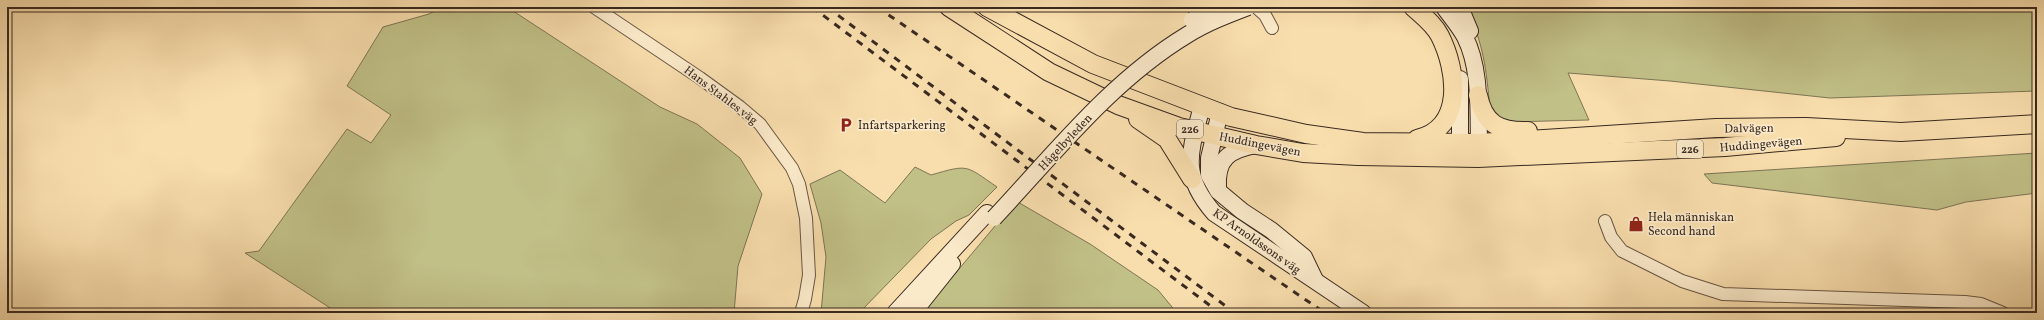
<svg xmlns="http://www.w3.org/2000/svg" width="2044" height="320" font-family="Vollkorn,serif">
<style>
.green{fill:#c1c087;stroke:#7d7454}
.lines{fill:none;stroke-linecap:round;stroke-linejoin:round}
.street-casing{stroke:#695644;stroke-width:14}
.secondary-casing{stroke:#392921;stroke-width:18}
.primary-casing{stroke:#392921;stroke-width:20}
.street{stroke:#fbeaca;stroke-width:12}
.secondary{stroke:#fbeaca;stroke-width:16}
.primary{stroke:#f9dead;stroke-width:18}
.rail{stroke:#392921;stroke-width:3;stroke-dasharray:7 7;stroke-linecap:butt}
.secondary-bridge-casing{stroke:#392921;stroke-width:18;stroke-linecap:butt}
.secondary-bridge{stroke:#fbeaca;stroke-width:16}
.labels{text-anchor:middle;stroke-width:3.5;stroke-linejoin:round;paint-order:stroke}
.shield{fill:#fbeaca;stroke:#736354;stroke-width:1}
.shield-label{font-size:11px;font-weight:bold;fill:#392921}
.street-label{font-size:12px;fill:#392921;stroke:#fbeaca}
.poi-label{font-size:12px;fill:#392921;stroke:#fbeaca;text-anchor:start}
</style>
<rect width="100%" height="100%" fill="#f9dead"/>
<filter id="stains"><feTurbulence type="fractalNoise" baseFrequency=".005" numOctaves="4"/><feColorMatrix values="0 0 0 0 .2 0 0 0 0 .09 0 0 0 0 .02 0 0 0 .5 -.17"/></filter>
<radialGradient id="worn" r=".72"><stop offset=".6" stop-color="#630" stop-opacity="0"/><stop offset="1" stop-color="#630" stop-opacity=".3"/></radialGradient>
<g class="green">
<path d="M442,7H507L660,107L697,124L740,158L762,194L738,266L734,313H338L245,253L259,251L347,129L371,143L391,115L347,86L383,27L429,14Z"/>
<path d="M1466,7H2037V91L1830,98L1670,81L1568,73L1589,120L1508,122L1494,116L1490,109C1486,68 1484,45 1466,7Z"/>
<path d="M2037,153V193L1966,202L1937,210L1712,183L1704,174Z"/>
<path d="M915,167L931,175C969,164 965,165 997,187L969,215L956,221L931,239L859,313H821L826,257L821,223L810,184L840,170L885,203Z"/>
<path d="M1016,201L1090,244L1158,290L1177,313H922Z"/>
</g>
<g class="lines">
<g class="street-casing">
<g id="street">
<path d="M594,7L700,78L740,107L760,124L792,168L799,184L806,218L809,275L805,299L801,313"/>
<path d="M1256,7L1265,15L1272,28"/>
<path d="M1605,221L1611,237L1622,251L1682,281L1723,294L1965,302L1981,304L2003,313"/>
</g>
</g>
<g class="secondary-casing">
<g id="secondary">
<path d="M1444,7C1451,17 1459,26 1465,37C1481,69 1478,109 1479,143"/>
<path d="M1460,7L1470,31"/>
<path d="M1460,79V143"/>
<path d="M1202,106C1190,152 1180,174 1214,213L1363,313"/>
<path d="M1220,112L1209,158V175L1218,191L1242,211L1271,230L1304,257L1315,280"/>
<path d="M1218,188C1216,158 1230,150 1256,145"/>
<path d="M895,313L987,213"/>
<path d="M913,313L952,264"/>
</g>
</g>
<g class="primary-casing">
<g id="primary">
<path d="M949,7L1049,72L1118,105L1179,127L1256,145L1303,153L1358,156L1478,158L1725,147L1836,137"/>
<path d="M987,7L1093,64L1231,117L1306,134L1363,142L1479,143L1716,128L1806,127L1901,132L2037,124"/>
<path d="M1413,7C1423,16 1434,24 1440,36C1457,70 1465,128 1417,139"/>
<path d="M1478,95C1484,124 1499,132 1528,131"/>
<path d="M1138,119L1167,139L1192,179"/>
</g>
</g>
<use href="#street" class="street"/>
<use href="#secondary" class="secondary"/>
<use href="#primary" class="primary"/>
<g class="rail">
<path d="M812,7L1220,313"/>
<path d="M827,7L1235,313"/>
<path d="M877,7L1325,313"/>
</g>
<g class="secondary-bridge-casing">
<g id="secondary-bridge">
<path d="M1192,20L1217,7"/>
<path d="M994,218C1054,154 1111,81 1187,35C1206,23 1227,15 1248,7"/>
</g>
</g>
<use href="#secondary-bridge" class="secondary-bridge"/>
</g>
<defs>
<g id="parking-bare" transform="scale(1.2)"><path d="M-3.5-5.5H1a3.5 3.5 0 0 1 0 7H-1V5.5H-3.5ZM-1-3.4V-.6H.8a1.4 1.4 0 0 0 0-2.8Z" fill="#8f2418" stroke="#fbeaca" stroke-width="2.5" paint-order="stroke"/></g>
<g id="shop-bare" transform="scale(1.2)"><path d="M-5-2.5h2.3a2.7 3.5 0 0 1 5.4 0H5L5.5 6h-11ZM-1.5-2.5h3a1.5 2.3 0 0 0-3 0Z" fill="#8f2418" stroke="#fbeaca" stroke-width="2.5" paint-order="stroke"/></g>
</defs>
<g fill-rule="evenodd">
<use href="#parking-bare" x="846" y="125"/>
<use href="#shop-bare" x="1636" y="224"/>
</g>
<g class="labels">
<g class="shield">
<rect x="1177" y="120" width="26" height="18" rx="3"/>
<rect x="1677" y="140" width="26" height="18" rx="3"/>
</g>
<g class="shield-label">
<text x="1190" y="133">226</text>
<text x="1690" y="153">226</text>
</g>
<g class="street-label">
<text transform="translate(721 95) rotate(37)" y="4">Hans Stahles väg</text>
<text transform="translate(1749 128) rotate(-1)" y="4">Dalvägen</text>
<text transform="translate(1065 142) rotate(-47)" y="4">Hågelbyleden</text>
<text transform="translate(1260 144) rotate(11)" y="4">Huddingevägen</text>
<text transform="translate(1761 144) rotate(-5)" y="4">Huddingevägen</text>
<text transform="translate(1257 241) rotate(35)" y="4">KP Arnoldssons väg</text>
</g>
<g class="poi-label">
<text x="858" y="129">Infartsparkering</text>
<text x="1648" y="221">Hela människan<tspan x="1648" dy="14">Second hand</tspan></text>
</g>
</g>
<rect width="2044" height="320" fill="none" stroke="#f9dead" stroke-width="24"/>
<rect x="8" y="8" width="2028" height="304" fill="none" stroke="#392921" stroke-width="2"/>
<rect x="12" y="12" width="2020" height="296" fill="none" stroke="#392921"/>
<rect width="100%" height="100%" filter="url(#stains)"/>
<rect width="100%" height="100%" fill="url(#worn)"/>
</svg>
